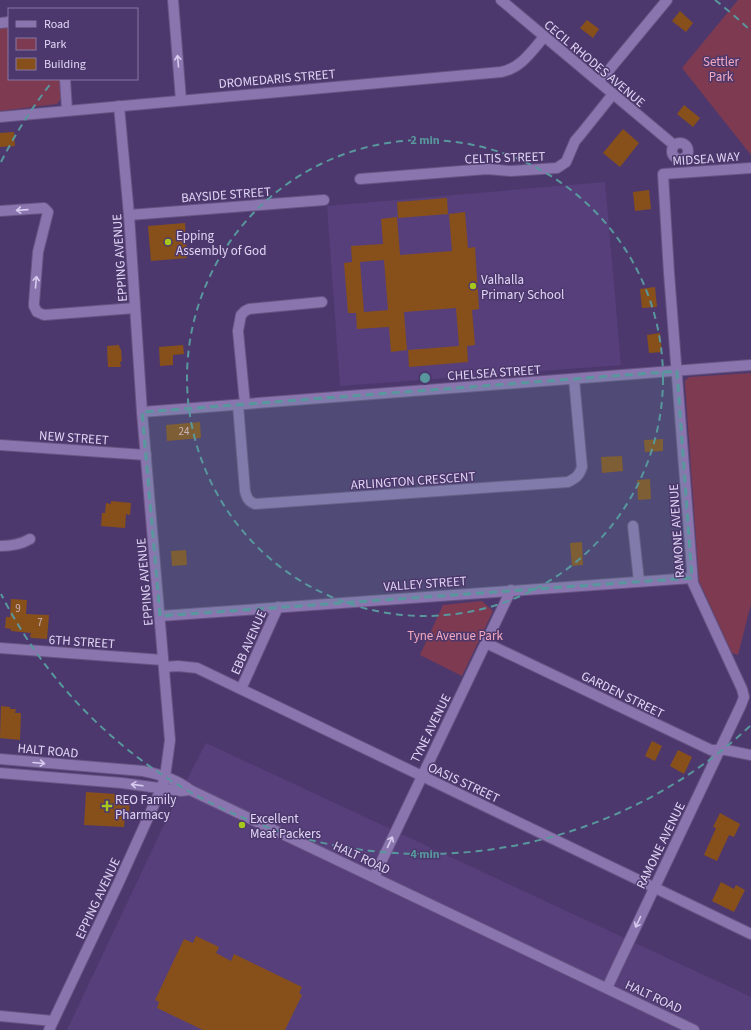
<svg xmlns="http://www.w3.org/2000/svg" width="751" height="1030" font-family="'Source Sans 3',sans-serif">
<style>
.built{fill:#573f7b}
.green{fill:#7d3a50}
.building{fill:#87501b;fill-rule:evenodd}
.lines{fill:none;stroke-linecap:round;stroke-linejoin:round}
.minor-casing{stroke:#675482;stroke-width:12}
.tertiary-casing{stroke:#675482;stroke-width:12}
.minor{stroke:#8a75af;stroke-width:10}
.tertiary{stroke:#8a75af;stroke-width:10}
.oneway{stroke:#d7cbee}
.marked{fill:#58979d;fill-opacity:0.2;stroke:#58979d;stroke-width:3;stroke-dasharray:8 5;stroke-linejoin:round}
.ring{fill:none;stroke:#58979d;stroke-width:2;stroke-dasharray:7 5}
.poi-dot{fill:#a8c71c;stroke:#4d386d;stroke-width:1.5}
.labels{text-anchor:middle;stroke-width:3;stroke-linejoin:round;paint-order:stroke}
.number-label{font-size:11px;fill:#cab4be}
.park-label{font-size:13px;fill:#f4a9be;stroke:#4d386d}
.street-label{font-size:13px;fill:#e0d5f5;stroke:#4d386d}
.poi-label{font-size:13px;fill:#e0d5f5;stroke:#4d386d;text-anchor:start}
.centre{fill:#58979d;stroke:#4d386d;stroke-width:2}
.ring-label{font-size:12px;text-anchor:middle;font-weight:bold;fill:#58979d;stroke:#4d386d;stroke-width:3;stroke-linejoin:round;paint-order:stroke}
</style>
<rect width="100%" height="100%" fill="#4d386d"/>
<g class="built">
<path d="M605,182L621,365L340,386L327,206Z"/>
<path d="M206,743L751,997V1030H67L171,810Z"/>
</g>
<g class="green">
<path d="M738,0H751V155L682,68Z"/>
<path d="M9,26V79H60L62,97L57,104L0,111V27Z"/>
<path d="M751,373V604L738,655L732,653L699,581L685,384V381L689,377Z"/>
<path d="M482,601L493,611L462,676L420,655L443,605Z"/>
</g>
<g class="building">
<path d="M680,11L693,23L686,32L672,21Z"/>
<path d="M587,20L599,29L593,38L580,28Z"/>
<path d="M684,105L700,118L693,127L677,114Z"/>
<path d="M623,129L639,143L620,167L603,153Z"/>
<path d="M14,132L15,146L0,147V133Z"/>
<path d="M649,190L651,209L635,211L633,192Z"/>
<path d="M447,198L448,214L398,218L397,202Z"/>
<path d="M465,212L468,248L475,247L479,309L472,310L475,345L467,346L468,362L409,367L408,350L459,346L456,308L404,312L407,350L391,352L389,327L357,329L356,313H348L344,263L352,262L351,246L383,244L381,219L397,217L400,255L452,251L449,214ZM384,260L388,310L364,312L360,262Z"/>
<path d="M185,223L187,258L151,261L148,226Z"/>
<path d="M655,287L657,307L642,308L640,289Z"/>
<path d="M660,333L662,352L649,353L647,335Z"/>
<path d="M119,345L120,349H121L122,361L120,362L121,367H108L107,346Z"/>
<path d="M183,345L184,354L173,355V365L160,366L159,347Z"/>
<path d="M200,422L201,438L167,441L166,425Z"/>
<path d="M663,439V451L645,452L644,440Z"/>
<path d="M622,456L623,471L602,473L601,457Z"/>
<path d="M650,479L651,499L638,500L637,480Z"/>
<path d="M111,501L131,503L130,515L126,514L125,528L101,526L102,513H105L106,503L111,504Z"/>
<path d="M582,542L583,565L572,566L570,543Z"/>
<path d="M186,550L187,565L172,566L171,551Z"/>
<path d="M11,599L27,600L26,614L49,615L47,639L32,638L30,637L31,633L11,631V629L5,628L6,617H10Z"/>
<path d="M1,706L10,707V709H16L15,713H21L20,740L0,738Z"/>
<path d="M652,741L662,746L655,761L645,756Z"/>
<path d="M678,750L692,757L684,774L670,766Z"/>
<path d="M86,792L130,795L129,817H125L124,827L84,825Z"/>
<path d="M720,813L740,824L734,837L729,835L717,861L704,855L716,828L713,827Z"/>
<path d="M721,882L734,889L736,885L745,890L734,912L712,901Z"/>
<path d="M196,936L219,947L216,953L231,961L234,954L302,987L299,993L302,995L285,1030H203L157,1008L159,1002L155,1000L184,939L193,943Z"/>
</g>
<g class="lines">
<g class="minor-casing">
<g id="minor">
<path d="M173,0L181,100"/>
<path d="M501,0L674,145"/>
<path d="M0,23L9,22"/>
<path d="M65,79L67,110"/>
<path d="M599,82L667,0"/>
<path d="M119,106L129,215L142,412L170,740L165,777"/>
<path d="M0,117L501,72C521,68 531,52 544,37"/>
<circle cx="680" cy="151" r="8"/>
<path d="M360,179L487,169L511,171L557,168L566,162L575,141L581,134L613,94"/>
<path d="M0,211L44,208L48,212L38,252L34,303V306L37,312L44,315L135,308"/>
<path d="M129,215L324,200"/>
<path d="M245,404L238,331L241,315L245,311L249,309L322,302"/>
<path d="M238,405L245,491C247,498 248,501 255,504L568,482C576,478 579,476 582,467L574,379"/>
<path d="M142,412L751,365"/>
<path d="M0,445L146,455"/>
<path d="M633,526L639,581"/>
<path d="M0,546C11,546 20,545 30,539"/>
<path d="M160,616L692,578"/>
<path d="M486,643L711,750H726L751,755"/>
<path d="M0,648L163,660"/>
<path d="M164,667L178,666L197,668L751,934"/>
<path d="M241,689L278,607"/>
<path d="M374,877L511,590"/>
<path d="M607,988L741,705L744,697L742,689L693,583L669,273L663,174L751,168"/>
<path d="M0,1016L53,1021"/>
</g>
</g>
<g class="tertiary-casing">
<g id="tertiary">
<path d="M0,759L143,771C159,774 176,779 190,790L694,1030"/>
<path d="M0,773L122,783L181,791L190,790"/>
<path d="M49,1030L119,882L161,789L165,777"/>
</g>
</g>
<use href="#minor" class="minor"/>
<use href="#tertiary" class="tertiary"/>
</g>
<defs><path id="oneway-shaft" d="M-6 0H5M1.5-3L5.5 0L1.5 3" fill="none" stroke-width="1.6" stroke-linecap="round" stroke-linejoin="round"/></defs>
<g class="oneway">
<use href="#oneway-shaft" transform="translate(178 61) rotate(-95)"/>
<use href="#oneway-shaft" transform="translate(22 210) rotate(176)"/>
<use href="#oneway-shaft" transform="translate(36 282) rotate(-85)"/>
<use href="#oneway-shaft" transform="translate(39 763) rotate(5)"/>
<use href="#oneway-shaft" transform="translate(137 785) rotate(-173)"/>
<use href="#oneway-shaft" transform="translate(390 842) rotate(-65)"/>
<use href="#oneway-shaft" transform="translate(638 922) rotate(115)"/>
</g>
<path class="marked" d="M677,371L692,578L160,616L142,412Z"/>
<g class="ring">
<circle cx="425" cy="378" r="238"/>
<path d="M750 726A476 476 0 0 1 1 594M1 162A476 476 0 0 1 52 82M715 0A476 476 0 0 1 750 30"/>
</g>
<g class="poi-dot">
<circle cx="168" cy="242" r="4"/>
<circle cx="473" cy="286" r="4"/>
<path d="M105 800h4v4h4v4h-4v4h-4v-4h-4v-4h4z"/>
<circle cx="242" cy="825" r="4"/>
</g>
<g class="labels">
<g class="number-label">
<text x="184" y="435">24</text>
<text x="18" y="612">9</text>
<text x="40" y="626">7</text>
</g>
<g class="park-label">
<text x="721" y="66">Settler<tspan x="721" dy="15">Park</tspan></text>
<text x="455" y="640">Tyne Avenue Park</text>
</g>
<g class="street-label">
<text transform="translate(595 63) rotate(40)" y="5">CECIL RHODES AVENUE</text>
<text transform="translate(277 78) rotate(-5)" y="5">DROMEDARIS STREET</text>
<text transform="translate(505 157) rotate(-2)" y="5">CELTIS STREET</text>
<text transform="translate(706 158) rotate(-4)" y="5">MIDSEA WAY</text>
<text transform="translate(226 194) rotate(-4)" y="5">BAYSIDE STREET</text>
<text transform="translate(119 258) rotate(-94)" y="5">EPPING AVENUE</text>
<text transform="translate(494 372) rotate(-4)" y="5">CHELSEA STREET</text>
<text transform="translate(74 437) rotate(4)" y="5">NEW STREET</text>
<text transform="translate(413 480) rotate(-4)" y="5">ARLINGTON CRESCENT</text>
<text transform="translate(676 531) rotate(-94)" y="5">RAMONE AVENUE</text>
<text transform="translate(144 582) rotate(-95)" y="5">EPPING AVENUE</text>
<text transform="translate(425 583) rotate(-4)" y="5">VALLEY STREET</text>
<text transform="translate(82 641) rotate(4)" y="5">6TH STREET</text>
<text transform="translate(248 642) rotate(-66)" y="5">EBB AVENUE</text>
<text transform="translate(623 694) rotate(26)" y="5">GARDEN STREET</text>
<text transform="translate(430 728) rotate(-64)" y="5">TYNE AVENUE</text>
<text transform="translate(48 750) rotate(5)" y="5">HALT ROAD</text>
<text transform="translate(464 782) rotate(25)" y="5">OASIS STREET</text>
<text transform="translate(660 845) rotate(-64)" y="5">RAMONE AVENUE</text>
<text transform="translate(362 857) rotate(25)" y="5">HALT ROAD</text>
<text transform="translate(97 898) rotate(-65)" y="5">EPPING AVENUE</text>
<text transform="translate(654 996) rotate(25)" y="5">HALT ROAD</text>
</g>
<g class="poi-label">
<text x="176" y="240">Epping<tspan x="176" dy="15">Assembly of God</tspan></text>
<text x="481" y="284">Valhalla<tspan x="481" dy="15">Primary School</tspan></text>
<text x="115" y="804">REO Family<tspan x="115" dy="15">Pharmacy</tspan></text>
<text x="250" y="823">Excellent<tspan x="250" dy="15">Meat Packers</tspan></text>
</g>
</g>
<circle cx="425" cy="378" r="6" class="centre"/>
<g class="ring-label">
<text x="425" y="144">2 min</text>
<text x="425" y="858">4 min</text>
</g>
<rect x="8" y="8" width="130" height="72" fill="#4d386d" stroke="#8877a3"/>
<rect x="16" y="21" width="20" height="6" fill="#8a75af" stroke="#8877a3"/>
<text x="44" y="28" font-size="12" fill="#e0d5f5">Road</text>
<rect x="16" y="38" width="20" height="12" fill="#7d3a50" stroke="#8877a3"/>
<text x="44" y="48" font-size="12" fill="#e0d5f5">Park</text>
<rect x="16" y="58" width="20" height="12" fill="#87501b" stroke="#8877a3"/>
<text x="44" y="68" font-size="12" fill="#e0d5f5">Building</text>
</svg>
